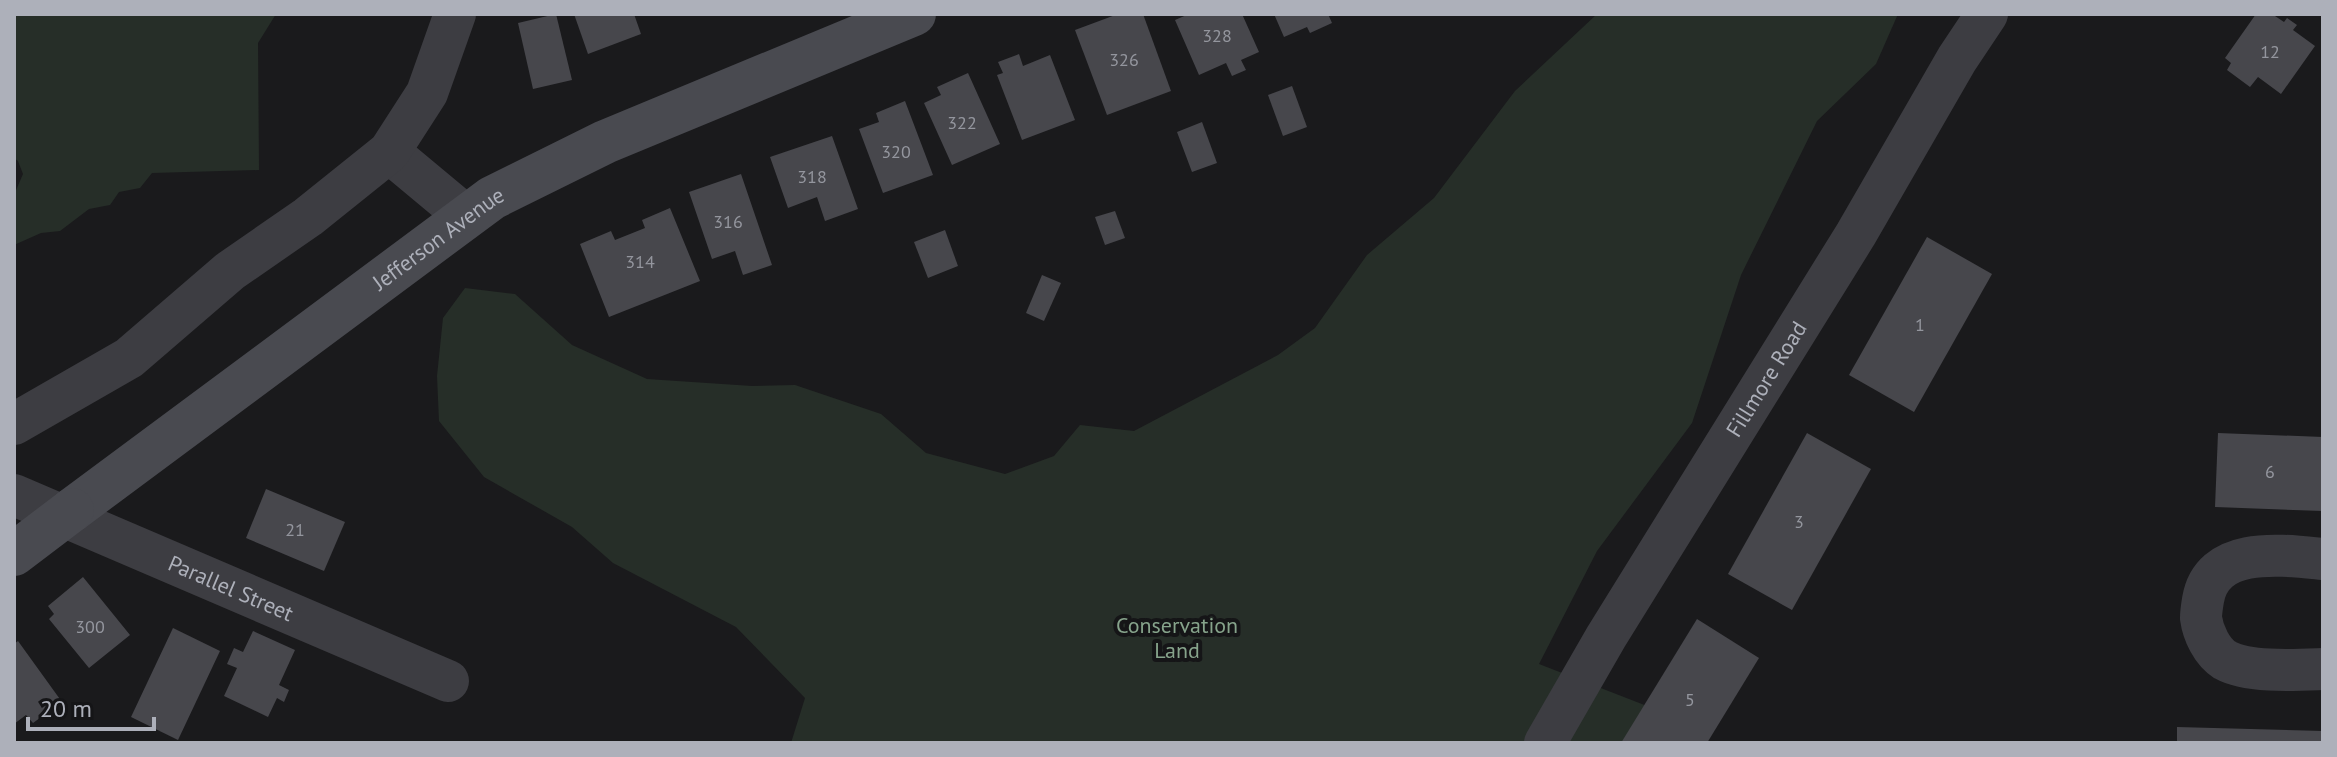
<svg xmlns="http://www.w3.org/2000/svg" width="2337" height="757" font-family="'PT Sans',sans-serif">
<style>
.green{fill:#262e28}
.building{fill:#47474c}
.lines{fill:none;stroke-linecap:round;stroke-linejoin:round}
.street{stroke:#3d3d42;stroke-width:42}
.secondary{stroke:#494a50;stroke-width:44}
.secondary-bridge{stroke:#494a50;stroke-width:44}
.labels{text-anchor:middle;stroke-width:8;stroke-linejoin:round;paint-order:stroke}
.number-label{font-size:18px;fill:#94969e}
.street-label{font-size:22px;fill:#adb0ba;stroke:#151517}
.park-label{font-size:22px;fill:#86a38b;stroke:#151517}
</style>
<rect width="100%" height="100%" fill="#1a1a1c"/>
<g class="green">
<path d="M14,14H276L258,43L259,170L152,173L140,188L119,192L110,205L89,209L60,231L41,233L14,245V195L23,174L18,161L14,158Z"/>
<path d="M1597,14H1898L1876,64L1817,121L1741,275L1692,423L1597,551L1539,664L1647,706L1633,743H791L805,698L736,627L613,563L572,527L484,477L439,421L437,376L443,318L465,288L515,294L572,345L647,379L752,386L795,385L881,414L926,453L1005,474L1054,456L1080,425L1134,431L1278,355L1315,328L1367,255L1434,198L1515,91Z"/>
</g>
<g class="building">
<path d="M556,14L572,80L533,89L518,23Z"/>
<path d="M574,14H634L641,34L588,54Z"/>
<path d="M1118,14H1143L1171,91L1107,115L1075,30Z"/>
<path d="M1189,14H1242L1259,52L1241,60L1246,70L1232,76L1226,63L1199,75L1175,20Z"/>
<path d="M1274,14H1328L1332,23L1310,33L1307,27L1284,37Z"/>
<path d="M2256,14H2272L2284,22L2287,18L2297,25L2293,30L2315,46L2281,94L2258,77L2250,87L2227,70L2231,63L2225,58Z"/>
<path d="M1019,54L1023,66L1050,55L1075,120L1022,140L997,75L1003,73L998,62Z"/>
<path d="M968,73L1000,144L952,165L924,103L941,95L937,87Z"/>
<path d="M1292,86L1307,127L1283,136L1268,95Z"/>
<path d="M905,101L933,175L883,193L859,129L879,122L876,113Z"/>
<path d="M1202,122L1217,163L1192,172L1177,132Z"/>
<path d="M832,136L858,209L825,221L817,197L788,208L770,157Z"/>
<path d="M741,174L772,265L743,275L735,251L712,259L689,192Z"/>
<path d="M670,208L700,281L609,317L580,244L611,231L615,240L645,228L642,220Z"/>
<path d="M1115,211L1125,238L1105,245L1095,217Z"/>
<path d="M945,230L958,266L928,278L914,242Z"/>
<path d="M1927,237L1992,274L1914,412L1849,375Z"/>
<path d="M1042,275L1061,283L1044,321L1026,313Z"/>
<path d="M1807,433L1871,469L1792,610L1728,574Z"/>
<path d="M2218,433L2323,437V511L2215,507Z"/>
<path d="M266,489L345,522L324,571L246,538Z"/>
<path d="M83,577L130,635L89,668L49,619L54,614L48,606Z"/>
<path d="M1697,619L1759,658L1707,743H1621Z"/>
<path d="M173,628L220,651L178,740L131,717Z"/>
<path d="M253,631L295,650L279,685L289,690L284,702L277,698L268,717L224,696L237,668L227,664L234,648L243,652Z"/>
<path d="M18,641L62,702L33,723L26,715L14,724V644Z"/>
<path d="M2177,727L2323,731V743H2177Z"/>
</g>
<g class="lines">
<g class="street">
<path d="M389,152L467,217"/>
<path d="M14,424L129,358L230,271L308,217L389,152L427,93L455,14"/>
<path id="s1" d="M14,495L448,681"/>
<path d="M2323,559C2282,555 2212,545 2203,600C2202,606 2201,612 2201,618C2203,633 2212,652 2225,660C2248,673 2297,670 2323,669"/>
<path id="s2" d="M1545,743L1606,637L1856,234L1957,59L1987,14"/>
</g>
<path class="secondary" id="s3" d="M72,510L492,198L605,142L914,14"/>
<path class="secondary-bridge" d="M14,554L72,510"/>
</g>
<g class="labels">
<g class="number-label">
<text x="1217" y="42">328</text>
<text x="2270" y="58">12</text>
<text x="1124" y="66">326</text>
<text x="962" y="129">322</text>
<text x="896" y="158">320</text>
<text x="812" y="183">318</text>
<text x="728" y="228">316</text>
<text x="640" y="268">314</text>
<text x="1920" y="331">1</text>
<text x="2270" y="478">6</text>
<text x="1799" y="528">3</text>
<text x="295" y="536">21</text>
<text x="90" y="633">300</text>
<text x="1690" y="706">5</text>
</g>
<g class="street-label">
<text dy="8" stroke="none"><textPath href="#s3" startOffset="456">Jefferson Avenue</textPath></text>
<text dy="8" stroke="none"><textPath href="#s2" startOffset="426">Fillmore Road</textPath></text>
<text dy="8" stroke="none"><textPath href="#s1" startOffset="236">Parallel Street</textPath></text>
</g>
<g class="park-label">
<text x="1177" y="633">Conservation<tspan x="1177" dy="25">Land</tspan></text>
</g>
</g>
<rect width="2337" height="757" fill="none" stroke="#adb0ba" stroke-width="32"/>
<path d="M28 717v12h126v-12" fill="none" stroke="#adb0ba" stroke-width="4"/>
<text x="40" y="717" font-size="24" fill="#adb0ba" stroke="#151517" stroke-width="6" paint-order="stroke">20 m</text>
</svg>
